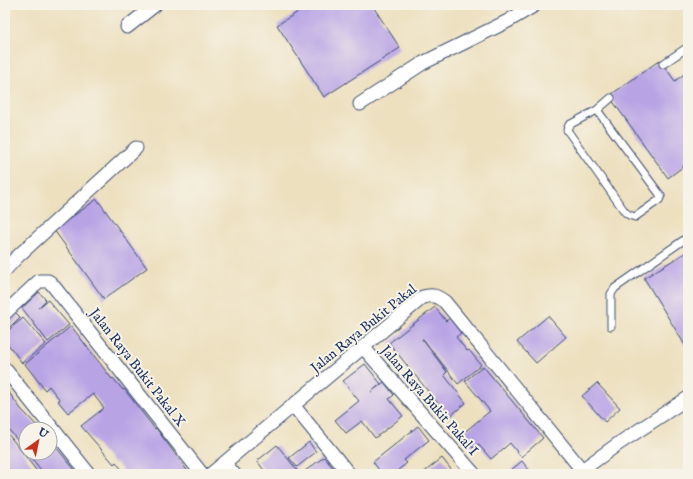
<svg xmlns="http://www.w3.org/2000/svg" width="693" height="479" font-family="'IM FELL English',serif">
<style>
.building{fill:#b8a3e5}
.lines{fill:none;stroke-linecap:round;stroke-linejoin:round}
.lane-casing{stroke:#3a4a6d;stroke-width:9}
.street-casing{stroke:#3a4a6d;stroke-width:15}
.lane{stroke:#fff;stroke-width:7}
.street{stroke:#fff;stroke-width:13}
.labels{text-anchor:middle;stroke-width:4;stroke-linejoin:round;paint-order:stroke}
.street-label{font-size:14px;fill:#1b2f5e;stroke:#f7f3e8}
</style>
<rect width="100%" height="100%" fill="#f7f3e8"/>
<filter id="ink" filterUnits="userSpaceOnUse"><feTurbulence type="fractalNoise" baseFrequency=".025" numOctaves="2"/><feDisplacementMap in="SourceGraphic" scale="8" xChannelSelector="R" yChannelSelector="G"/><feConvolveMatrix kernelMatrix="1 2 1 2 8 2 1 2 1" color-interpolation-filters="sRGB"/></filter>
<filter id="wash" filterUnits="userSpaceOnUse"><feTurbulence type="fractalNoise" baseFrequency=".012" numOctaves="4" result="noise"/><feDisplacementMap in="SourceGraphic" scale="16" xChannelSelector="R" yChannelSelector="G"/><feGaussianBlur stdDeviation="0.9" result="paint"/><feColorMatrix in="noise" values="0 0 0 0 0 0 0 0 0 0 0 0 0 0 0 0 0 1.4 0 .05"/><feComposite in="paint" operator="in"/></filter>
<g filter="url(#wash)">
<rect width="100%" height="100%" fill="#ede0bf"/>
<g id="blocks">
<g class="building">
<path d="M309,5H372L400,48L324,97L277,25Z"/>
<path d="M660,60L675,81L687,72L688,73V163L668,178L609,96Z"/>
<path d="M97,199L147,268L104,299L54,230Z"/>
<path d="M685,253L688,258V350L644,278Z"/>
<path d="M39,292L46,300L38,308L48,300L69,325L48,342L22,308Z"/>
<path d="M435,307L446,321L450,318L461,333L456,337L467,351L469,350L481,365L458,384L423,339H422L447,372L444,375L466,403L449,417L389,343Z"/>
<path d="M13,310L20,317L5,332V318Z"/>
<path d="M548,316L566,337L536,363L517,342Z"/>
<path d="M23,318L46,344L22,363L5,340V333Z"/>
<path d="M71,326L112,379L113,378L123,390L124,389L155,429L156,428L189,473L125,474L116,462L114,464L81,426L104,408L93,394L68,413L58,401L60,400L49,386L45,390L25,364Z"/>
<path d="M365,364L381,384L371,392L384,382L394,395L389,399L403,416L375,438L362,421L346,433L335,420L359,401L343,381Z"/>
<path d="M483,366L543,438L521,457L510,443L491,459L478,444L473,448L461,435L490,411L465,381Z"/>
<path d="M597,383L620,408L605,422L582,396Z"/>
<path d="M5,387L21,409L40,429H26V451L5,425Z"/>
<path d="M418,426L429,440L404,460L407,463L393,474H382L373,462Z"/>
<path d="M5,431L12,439L39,474H9L5,468Z"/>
<path d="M50,440L56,447L78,474H44L28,453H50Z"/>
<path d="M309,442L316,452L297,467L289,458Z"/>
<path d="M277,445L289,460L300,474H267L257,461Z"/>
<path d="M324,457L338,474H301Z"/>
<path d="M442,458L453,472L452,474H422Z"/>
<path d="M522,461L532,474H506Z"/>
</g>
</g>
</g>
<g filter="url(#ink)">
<use href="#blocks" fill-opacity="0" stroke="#3a4a6d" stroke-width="1"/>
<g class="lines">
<g class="lane-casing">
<g id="lane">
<path d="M663,64L688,47"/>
<path d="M597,110L661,196L659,200L635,217L629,215L625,212L567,130L569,125L597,110L611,98"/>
<path d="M611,326V294L615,288L688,237"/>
</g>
</g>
<g class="street-casing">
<g id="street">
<path d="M127,27L155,5"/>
<path d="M360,104L423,63L508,21L535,5"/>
<path d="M5,270L17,257L136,148"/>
<path d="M5,313L39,281H48L51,283L202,474"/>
<path d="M363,347L474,474"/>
<path d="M5,369L89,474"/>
<path d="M293,405L349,474"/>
<path d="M225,463L234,474"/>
<path d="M211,474L423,297C433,294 437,296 445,302L582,470"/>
<path d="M579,474L582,470L618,444L688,398"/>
</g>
</g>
<use href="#lane" class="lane"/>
<use href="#street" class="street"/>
</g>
</g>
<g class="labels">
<g class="street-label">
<text transform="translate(363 328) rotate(-39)" y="5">Jalan Raya Bukit Pakal</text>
<text transform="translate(138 367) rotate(52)" y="5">Jalan Raya Bukit Pakal X</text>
<text transform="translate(430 400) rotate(49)" y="5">Jalan Raya Bukit Pakal I</text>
</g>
</g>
<rect width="693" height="479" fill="none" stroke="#f7f3e8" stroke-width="20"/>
<g transform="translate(38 441) rotate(33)"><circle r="19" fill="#f7f3e8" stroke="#9fa5b1"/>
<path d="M0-3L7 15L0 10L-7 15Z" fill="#c8321e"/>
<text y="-6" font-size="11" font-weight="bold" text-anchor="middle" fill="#1b2f5e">U</text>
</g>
</svg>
